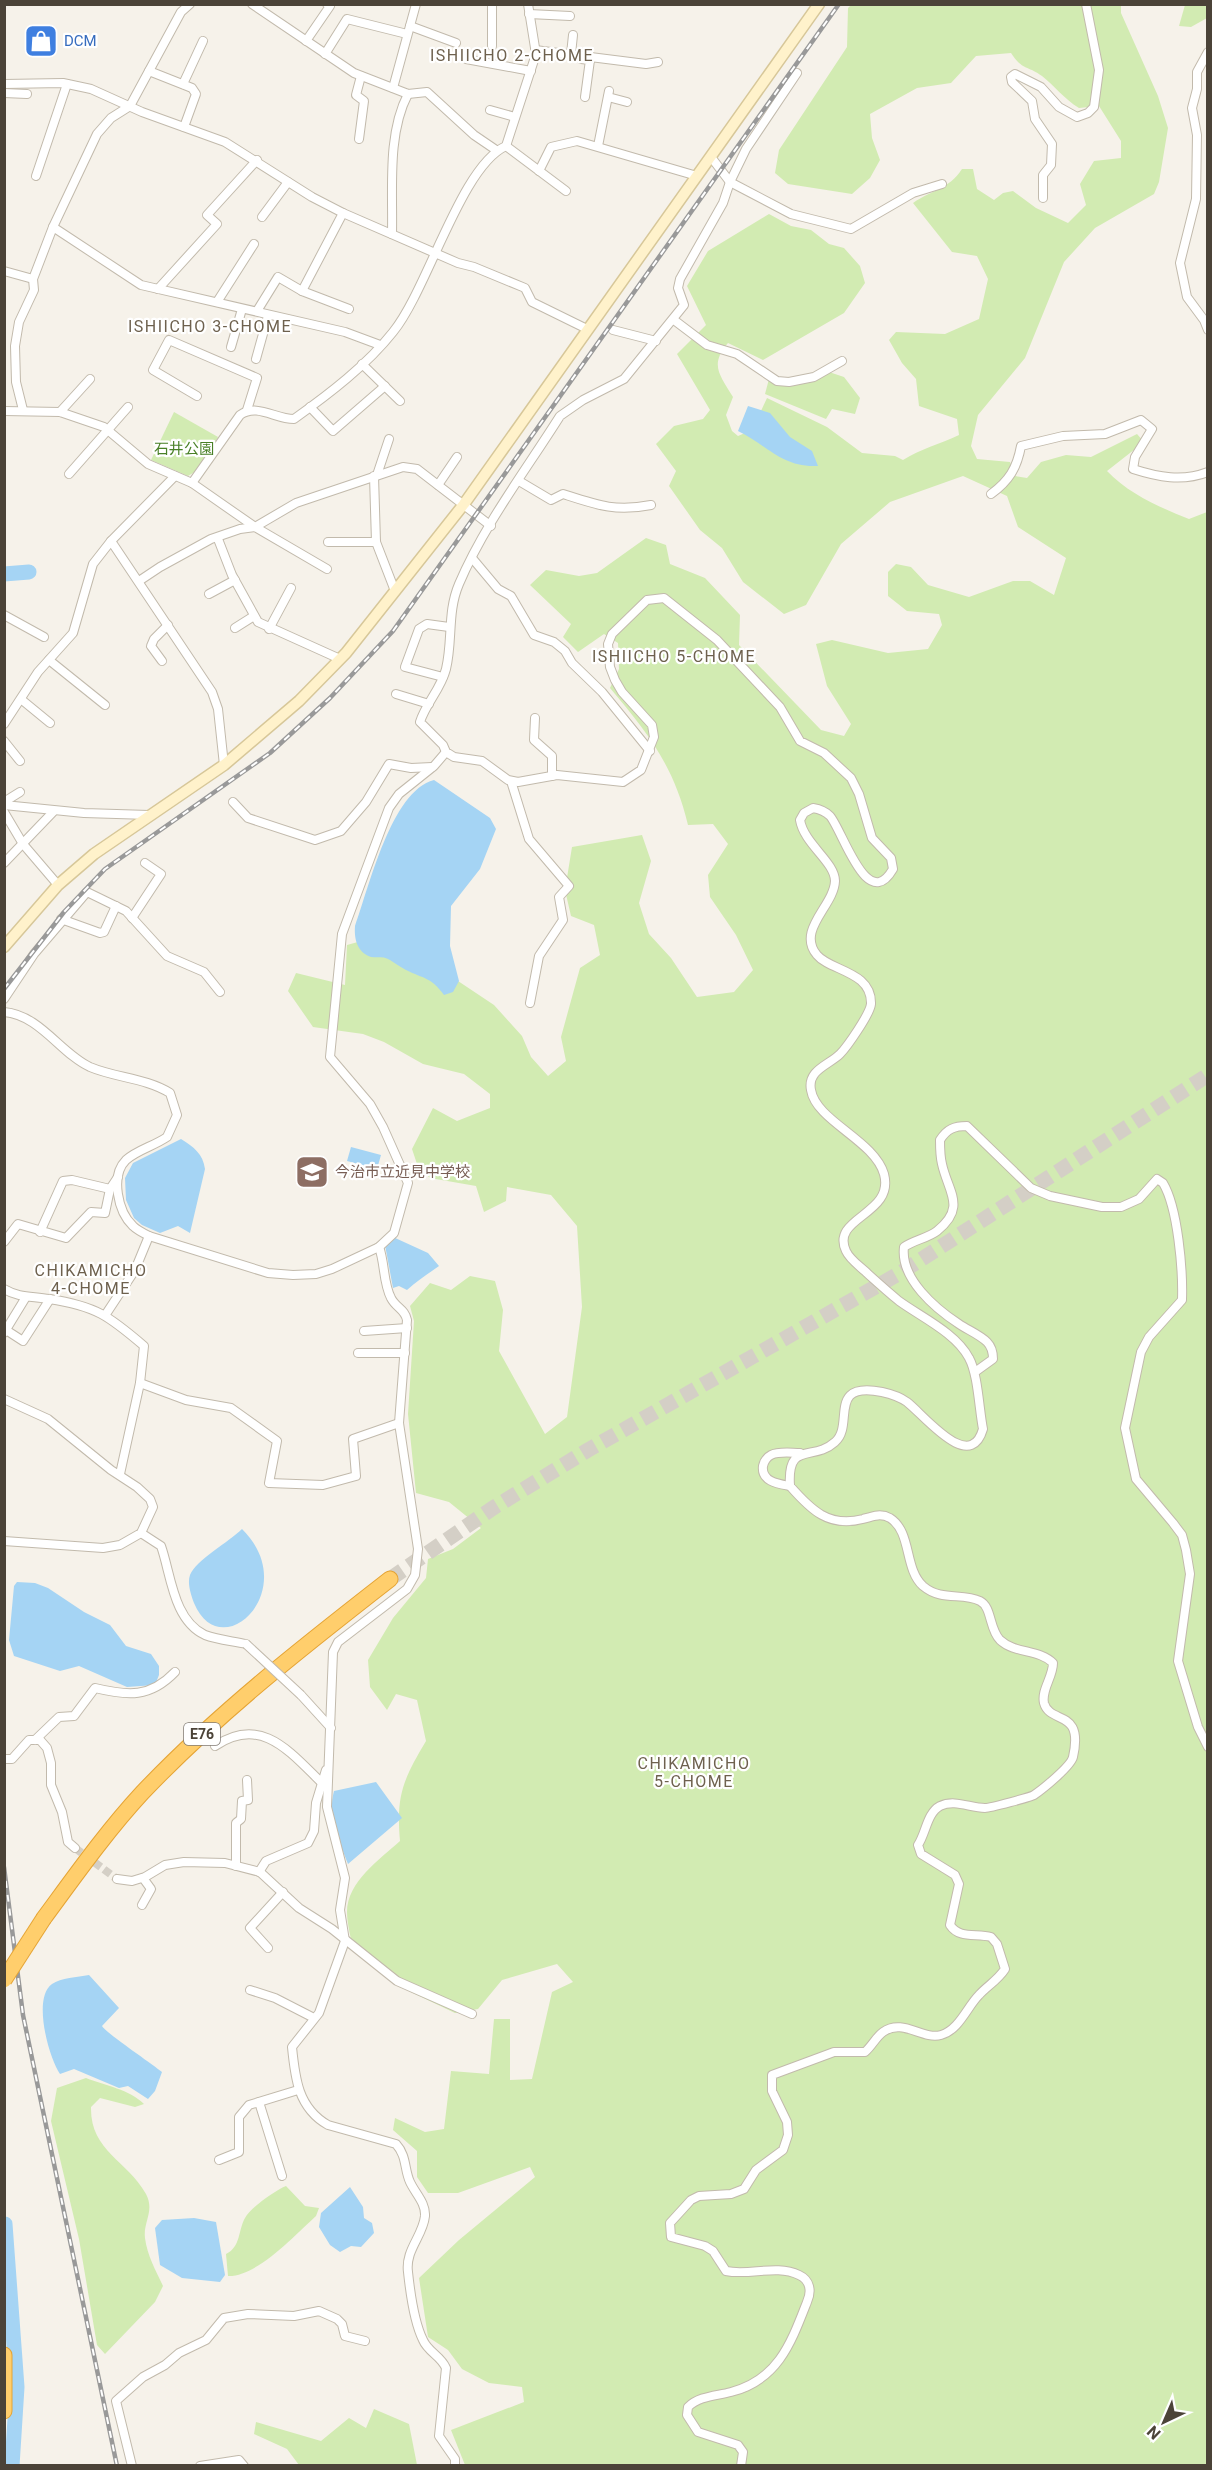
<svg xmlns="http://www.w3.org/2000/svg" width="1212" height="2470" font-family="Roboto,'Noto Sans JP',sans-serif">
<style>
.green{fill:#d2ebb2}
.water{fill:#a5d4f4}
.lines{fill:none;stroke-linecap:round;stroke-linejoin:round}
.river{stroke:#a5d4f4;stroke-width:15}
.street-tunnel{stroke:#d4cfc6;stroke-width:8;stroke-dasharray:8 4;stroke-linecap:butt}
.highway-tunnel{stroke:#d4cfc6;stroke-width:15;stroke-dasharray:15 8;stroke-linecap:butt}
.street-casing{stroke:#c2baac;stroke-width:10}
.secondary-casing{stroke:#d7c799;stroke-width:13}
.highway-casing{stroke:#e5a435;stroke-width:17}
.street{stroke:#fff;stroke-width:8}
.secondary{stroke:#fff2cb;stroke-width:10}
.highway{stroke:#ffce6c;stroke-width:15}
.rail-casing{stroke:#999;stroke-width:4.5}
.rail{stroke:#fff;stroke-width:2;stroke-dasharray:7;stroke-linecap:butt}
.street-bridge-casing{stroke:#c2baac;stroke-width:10;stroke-linecap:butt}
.highway-bridge-casing{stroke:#e5a435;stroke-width:17;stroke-linecap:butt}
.street-bridge{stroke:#fff;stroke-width:8}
.highway-bridge{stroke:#ffce6c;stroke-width:15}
.labels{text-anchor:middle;stroke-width:4.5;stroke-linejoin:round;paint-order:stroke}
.shield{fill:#fff;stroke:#817b74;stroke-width:1.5}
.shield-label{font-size:14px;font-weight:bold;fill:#4b4338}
.shop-label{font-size:15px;fill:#366cbe;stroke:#fff;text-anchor:start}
.park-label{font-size:15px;fill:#498027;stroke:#fff}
.education-label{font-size:15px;fill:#785e54;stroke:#fff;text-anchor:start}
.neighbourhood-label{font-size:16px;letter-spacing:1.5px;fill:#6e614e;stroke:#fff}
</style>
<rect width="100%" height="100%" fill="#f6f2ea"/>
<g class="green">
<path d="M851,5H1121V13L1158,96L1168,128L1159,182L1154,194L1095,228L1064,262L1025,358L978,415L971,446L977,459L1010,462L1015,476L1027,478L1041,462L1066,455L1091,457L1137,434L1144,442L1107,471C1129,494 1159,507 1189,519L1207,512V2465H465L451,2430L524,2402L522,2387L489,2383L462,2369L448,2350L428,2337L419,2278L459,2240L535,2177L530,2167L458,2193H428L417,2177V2151L393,2130L395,2118L425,2132L444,2129L451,2071L489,2074L494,2019H510V2080L532,2079L552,1992L573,1982L557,1964L502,1980L478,2009L455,2013L394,1984L353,1950C351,1937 347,1924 347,1912C347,1882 380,1859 400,1841C396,1795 403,1780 426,1741L417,1700L396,1694L387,1710L370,1687L368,1660L393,1618L426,1578L428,1559L453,1549L481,1528L449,1502L416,1493L408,1414L414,1321L410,1306L430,1283L451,1290L470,1276L495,1281L503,1310L499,1351L545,1434L567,1417L582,1307L577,1226L551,1195L507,1187L506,1201L484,1212L476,1186L430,1178L418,1167L412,1149L433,1108L457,1121L490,1108V1094L464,1074L423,1064L384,1042L363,1034L313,1027L288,991L296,973L345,985L347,945L365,940L449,975L494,1005L522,1036L531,1057L548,1076L566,1061L561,1037L580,968L600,955L594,925L571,916L565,890L572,847L642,835L651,861L639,903L649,934L671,958L697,997L734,992L753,970L736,935L710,897L708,875L728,844L713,824L688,825C674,766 648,733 610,688L619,669L618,643L604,634L578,652L563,637L571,624L530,585L546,570L579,576L597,573L646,538L666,545L670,564L705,578L740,615L739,645L821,730L844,736L851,724L827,686L816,644L832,640L888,653L928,649L942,625L939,614L907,611L888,596V572L896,564L911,567L928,585L969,597L1013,581H1030L1054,595L1066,558L1018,527L1007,496L963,476L890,502L841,544L806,605L784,614L743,582L722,548L700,530L669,486L676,471L656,444L674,426L703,419L710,410L677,354L706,325L687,286L708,251L769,214L791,226L811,230L829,244L844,248L860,266L865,283L844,313L763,360L728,343C709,365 720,375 733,397L726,415L732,431L738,436L752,430L767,398L827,427L862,453L895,456L903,460C920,449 940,444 959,435L957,419L919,406L916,379L902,363L889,340L896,332L945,334L979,319L988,279L977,256L952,252L913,203C933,189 948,190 962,169H973L977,189L994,200L1003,193L1013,191L1036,208L1068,223L1086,205L1080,184L1094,161L1121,158V141L1099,106L1079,108C1064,99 1055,86 1042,76C1027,65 1023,71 1011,53L976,56L951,83L917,88L870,114L872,138L880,160L870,178L852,194L788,184L775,173L779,150L847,47L848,8Z"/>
<path d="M1185,5H1207V18L1191,27L1179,26Z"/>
<path d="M829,372L844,377L860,398L855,414L832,409L826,419L765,394L769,379L793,386Z"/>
<path d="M174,412L218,437L201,468L188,476L151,460Z"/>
<path d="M86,2078C106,2086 129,2089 144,2104L135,2107L100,2098L91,2107C90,2151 127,2160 146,2194C155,2211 143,2222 145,2238C147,2255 156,2271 163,2286L155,2302L105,2354L97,2345L79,2239L51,2121L57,2088Z"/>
<path d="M286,2186L305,2206L319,2208L316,2216C295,2235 257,2277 228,2276L226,2254C241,2247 238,2230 245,2218C250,2208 276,2190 286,2186Z"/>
<path d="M374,2409L409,2424L417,2465H299L287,2449L254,2434L256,2422L321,2441L349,2418L366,2428Z"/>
</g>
<g class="water">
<path d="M748,406L770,413L790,437L812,451L818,466C782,468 767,445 738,431Z"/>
<path d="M434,780L490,818L496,829L480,869L451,906L450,946L459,981L453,992L444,995C431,977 424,979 406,970C400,967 395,963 390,960C384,956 377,958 371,957C357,952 354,939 355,926C369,888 391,791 434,780Z"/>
<path d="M181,1139C194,1147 203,1154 205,1169L190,1233L178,1226L160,1233L142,1225L134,1218L126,1200L125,1178L133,1163Z"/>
<path d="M351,1147L381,1155L377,1169L347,1161Z"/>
<path d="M393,1237L428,1253L439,1266C428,1274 418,1280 407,1290L399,1286L393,1288L385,1245Z"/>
<path d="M242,1529C303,1589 221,1668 194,1603C191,1595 187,1583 190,1575C196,1560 229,1542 242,1529Z"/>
<path d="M17,1582L35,1583L48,1588L84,1612L110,1625L126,1646L151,1654L159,1666V1675L155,1685L127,1687L79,1666L60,1671L14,1656L9,1640L14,1586Z"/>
<path d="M376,1782L402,1818L348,1864C339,1840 327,1816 334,1791Z"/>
<path d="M89,1975L119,2008L102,2026C106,2033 151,2063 162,2072L155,2091L148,2099L128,2086L119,2088L74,2069L60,2074C49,2058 32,1998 52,1984C61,1978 77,1977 89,1975Z"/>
<path d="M350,2187L363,2207L364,2218L372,2223L374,2233L361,2247L351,2246L340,2252L330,2245L319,2227L321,2213Z"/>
<path d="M194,2218L216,2222L225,2275L220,2282L182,2278L160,2265L155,2228L162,2220Z"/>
</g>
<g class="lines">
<g class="river">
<path d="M4,574L29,572"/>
<path d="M5,2224L17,2387L12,2466"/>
</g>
<path class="street-tunnel" d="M75,1848L117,1879"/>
<path class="highway-tunnel" d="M390,1579L493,1508L588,1450L900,1273L1208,1075"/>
<g class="street-casing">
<g id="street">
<path d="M252,4L354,73L408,94L427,92L474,135L496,150"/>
<path d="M529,14L570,16"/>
<path d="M410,26L456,43"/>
<path d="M306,41L330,6L327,4"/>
<path d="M492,46V4"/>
<path d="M535,50L646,64L658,62"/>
<path d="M1208,52L1197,72V89L1192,108L1197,135L1196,199L1180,263L1187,297L1204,320L1208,330"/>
<path d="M325,54L347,19L407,34"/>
<path d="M571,54L573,35"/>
<path d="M466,59L531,71"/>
<path d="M581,59L590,60L585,97"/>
<path d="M149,71L192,88L196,94L184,127"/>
<path d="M4,84L63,83L91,89L142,112L225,142L312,197L343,213L458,263L474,267L525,288L532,302L587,329"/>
<path d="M183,84L203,41"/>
<path d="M393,88L416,4"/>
<path d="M4,93L27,94"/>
<path d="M608,97L627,102"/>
<path d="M490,110L515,117"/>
<path d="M359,139L364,101L356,95L361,76"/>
<path d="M506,146L566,191"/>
<path d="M598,146L609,91"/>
<path d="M711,157L730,182L791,214L851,229L913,193L942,184"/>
<path d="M539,171L551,147L577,141L697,176"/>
<path d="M36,176L67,84"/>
<path d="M1043,198V175L1051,165L1052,144L1035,119L1032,101L1012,82L1011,77L1015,74L1041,87L1059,107L1077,117L1088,113L1094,107L1099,70L1086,4"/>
<path d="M262,217L288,182"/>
<path d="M53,227L141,285L345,332L380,345"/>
<path d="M392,234C393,189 387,134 408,94"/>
<path d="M4,271L33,279"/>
<path d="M158,289L217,224L207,215L257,160"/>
<path d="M302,291L343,213"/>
<path d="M217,302L254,244"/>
<path d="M257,311L278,277L302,291L349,309"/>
<path d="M674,320L707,345L737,354L777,381L789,382L814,377L842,361"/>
<path d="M613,330L656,341"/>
<path d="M231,347L242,309"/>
<path d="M256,359L268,316"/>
<path d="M362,364L400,401"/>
<path d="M197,396L153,370L169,340L257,378L247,410"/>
<path d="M310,407L333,431L385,386"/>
<path d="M23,410L16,382L15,346L19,322L34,290L33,279L53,227L97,134L111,118L130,106L181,12L190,4"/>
<path d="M4,411L60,412L104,427L148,464L192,483L255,527L327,569"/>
<path d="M60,412L90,379"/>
<path d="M69,474L128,407"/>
<path d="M377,475L389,439"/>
<path d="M374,476L376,542L395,591"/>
<path d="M519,481L551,500L563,494C597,505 615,512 651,505"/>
<path d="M192,483L240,415C257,403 275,419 294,419C329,394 367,365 393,332C428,289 461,166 506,146L536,54L528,4"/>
<path d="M438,485L457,457"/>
<path d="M991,494C1009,481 1017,468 1021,446L1063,436L1105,434L1141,420L1152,429L1135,457L1133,469C1158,477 1182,482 1208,472"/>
<path d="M218,539L232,575L258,622L340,659"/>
<path d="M111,541L212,692L218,709L224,765"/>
<path d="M328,542H376"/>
<path d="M472,558L498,589L511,596L534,635L554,642L565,651L572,663L602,692L650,751"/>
<path d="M139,581L160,567L211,539L240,529L255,527L296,503L403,467L417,469L491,526"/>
<path d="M209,594L235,580"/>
<path d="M4,615L44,637"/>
<path d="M235,628L254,616"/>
<path d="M269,629L291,588"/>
<path d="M49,660L105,705"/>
<path d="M162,661L151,646L154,639L168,625"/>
<path d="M443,677L405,667L419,629L427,624L449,627"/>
<path d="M396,694L429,704"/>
<path d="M22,700L50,723"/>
<path d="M535,718L534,740L552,756V776"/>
<path d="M4,724L38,672L73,633L93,564L111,541L175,476"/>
<path d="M4,741L20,761"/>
<path d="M511,781L529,839L569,886L559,897L563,920L539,956L530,1003"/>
<path d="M4,802L20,792"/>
<path d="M233,802L248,818L315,840L341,831L366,802L389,764L411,768L432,767"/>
<path d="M4,805L84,813L149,815"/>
<path d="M4,812L23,844L58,885"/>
<path d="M4,863L53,812"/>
<path d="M132,918L161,874L145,863"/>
<path d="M61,919L100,933L104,932L116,906"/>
<path d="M4,999L34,954L87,892L126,911L167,956L204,972L220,992"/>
<path d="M4,1012C40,1015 60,1053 90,1067C116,1078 146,1078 170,1093L177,1115L167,1137C154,1146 137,1150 126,1160C110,1176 118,1212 133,1226C137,1230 143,1233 149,1236L268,1273L293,1275L316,1274L332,1269L379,1247L394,1233L408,1183L383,1127L370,1104L330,1057L342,934L389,808L399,794L434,766L446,752"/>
<path d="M40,1232L63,1181L72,1180L110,1189"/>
<path d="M4,1242L18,1224L66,1238L91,1212L105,1213L110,1189L118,1177"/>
<path d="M379,1247C385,1263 383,1283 391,1298C396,1308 405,1309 407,1320L399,1423L418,1549L415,1575L407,1589L338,1642L333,1652L327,1807L345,1878L340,1910L345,1941L319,2013L292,2047C295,2078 298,2108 328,2125L396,2144C407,2156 404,2169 410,2182C415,2193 426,2203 425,2216C423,2236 405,2250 408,2272C410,2291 415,2324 423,2340C428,2352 441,2356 446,2368L439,2436L455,2459V2466"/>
<path d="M4,1289C19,1298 33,1296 49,1299C96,1306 109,1316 144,1346L140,1383L120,1474"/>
<path d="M106,1314L135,1270L149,1236"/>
<path d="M6,1330L23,1341L50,1299"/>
<path d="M364,1331L407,1328"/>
<path d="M4,1333L26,1297"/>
<path d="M358,1353H405"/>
<path d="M975,1372L993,1359C993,1353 992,1347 987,1342C980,1335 968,1330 959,1324C936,1309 900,1279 904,1247C914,1240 928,1238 937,1231C967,1207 948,1192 942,1164C940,1156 940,1148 940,1140C947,1129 954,1126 967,1126L1031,1188L1050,1196L1102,1207H1121L1139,1199L1157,1179L1163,1183C1178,1208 1183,1271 1182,1300L1149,1337L1141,1352L1125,1428L1136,1479L1173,1523L1182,1535L1186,1550L1190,1574L1178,1661L1198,1727L1208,1747"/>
<path d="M140,1383L186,1400L231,1408L277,1441L269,1483L323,1485L356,1476L353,1439L399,1423"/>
<path d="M4,1399L48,1419L111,1470L137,1487L150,1499L153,1507L141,1533L120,1545L103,1548L4,1541"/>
<path d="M790,1486C779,1484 761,1482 763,1466C764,1462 767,1457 771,1455C779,1451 791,1453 800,1453"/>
<path d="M141,1533L161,1546C171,1574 173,1620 205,1635C218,1640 233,1641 246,1644"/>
<path d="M301,1695L331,1728"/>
<path d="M35,1740L59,1717L74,1716L95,1688C128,1696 150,1698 175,1672"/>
<path d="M215,1746C261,1715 289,1751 322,1783"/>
<path d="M4,1759H12L29,1740H40L47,1748L51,1763V1785L62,1812L68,1842L75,1848"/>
<path d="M236,1866V1823L241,1819L242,1801L248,1800L247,1780"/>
<path d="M259,1872L266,1861L308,1843L314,1831L316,1803L326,1770"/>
<path d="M117,1879L132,1881L145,1877L165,1865L184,1862L225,1863L260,1872L299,1908L332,1929L397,1981L472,2014"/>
<path d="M142,1905L151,1889L143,1878"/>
<path d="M268,1948L250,1928L283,1892"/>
<path d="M250,1990L275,1998L314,2018"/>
<path d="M259,2102L282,2176"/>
<path d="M219,2160L239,2152V2117L249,2105L298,2090"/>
<path d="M132,2466L116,2401L143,2377L165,2365L179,2353L206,2340L224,2318L248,2314L294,2316L319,2311L337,2319L342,2324L345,2336L365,2341"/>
<path d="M200,2466L239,2460L244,2466"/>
<path d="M741,2466L743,2452L738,2445L698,2432L687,2415L688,2407C699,2396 716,2396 731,2392C778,2380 791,2343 807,2302C812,2291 810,2280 799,2275C776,2264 750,2276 726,2271L713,2251L705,2246L671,2237L670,2223L691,2200L699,2196L731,2194L744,2189L756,2170L783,2150L788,2135L787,2122L772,2091V2075L834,2052H865C872,2046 876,2037 883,2032C903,2018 922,2040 941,2035C959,2030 967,2007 979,1995C987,1986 998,1980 1005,1969L997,1944L991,1937C976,1933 959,1939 950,1925L959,1884L955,1875L921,1854L918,1845C926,1833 927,1813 940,1806C955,1799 970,1808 985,1808C990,1808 1031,1797 1034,1795C1043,1789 1071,1766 1073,1757C1084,1708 1050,1725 1044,1703C1041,1690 1053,1677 1053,1663C1039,1649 1015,1654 1000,1640C989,1629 992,1607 980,1601C962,1592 942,1602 923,1586C904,1569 912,1532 890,1518C881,1513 873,1516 863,1519C829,1528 811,1510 790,1486C787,1440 813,1462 835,1442C855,1425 826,1381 882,1392C891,1394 900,1397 907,1402C924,1415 970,1474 983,1429C979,1409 978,1374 969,1358C956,1333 921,1317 899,1301C888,1292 878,1283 868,1274C861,1267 850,1260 846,1251C830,1217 895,1215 884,1174C874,1140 816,1121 811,1090C807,1070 829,1065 840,1054C847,1047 870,1014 871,1004C872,971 830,971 817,955C796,930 834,906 835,881C835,862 804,844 800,820L804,813L813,808C819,809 825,811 830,816C843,831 867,914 893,869L891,858L872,838L859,794L851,778L824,753L800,741L780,707L717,640L664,598L647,600L612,634L608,644L610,667L615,680L622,692L652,725L654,737L641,770L623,782L557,775L518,782L508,780L482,761L454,757L446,752L443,745L420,722C426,703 441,689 446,669C453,640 447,612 459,584C484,525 526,470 560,416L583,400L624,379L684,305L678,288L680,279L723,203L730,182L746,149L797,73"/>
</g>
</g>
<g class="secondary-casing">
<path id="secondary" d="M4,947L58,885L94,854L224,765L299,701L346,653L464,504L819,4"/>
</g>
<g class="highway-casing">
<g id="highway">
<path d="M44,1918C75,1876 106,1832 142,1793C217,1714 304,1646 390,1579"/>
<path d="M4,2355V2411"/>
</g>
</g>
<use href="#street" class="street"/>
<use href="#secondary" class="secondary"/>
<use href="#highway" class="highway"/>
<g class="rail-casing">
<g id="rail">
<path d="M4,989L64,912L105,869L270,753L330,698L393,631L839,4"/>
<path d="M4,1867L23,2015L117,2466"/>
</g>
</g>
<use href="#rail" class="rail"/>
<g class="street-bridge-casing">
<path id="street-bridge" d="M246,1644L301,1695"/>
</g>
<g class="highway-bridge-casing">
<path id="highway-bridge" d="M4,1980L44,1918"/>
</g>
<use href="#street-bridge" class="street-bridge"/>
<use href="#highway-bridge" class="highway-bridge"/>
</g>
<defs>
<g id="shop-square" transform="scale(1.725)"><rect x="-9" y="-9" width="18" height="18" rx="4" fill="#3f7fe0" stroke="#fff"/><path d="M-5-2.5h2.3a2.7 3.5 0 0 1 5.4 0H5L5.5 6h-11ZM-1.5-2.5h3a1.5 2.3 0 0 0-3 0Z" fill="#fff"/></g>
<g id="school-square" transform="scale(1.725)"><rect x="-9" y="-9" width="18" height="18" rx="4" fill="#8d6e63" stroke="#fff"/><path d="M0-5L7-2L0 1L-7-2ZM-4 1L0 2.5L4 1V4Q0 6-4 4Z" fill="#fff"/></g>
</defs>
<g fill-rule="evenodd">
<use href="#shop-square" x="41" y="41"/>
<use href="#school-square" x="312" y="1172"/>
</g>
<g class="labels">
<rect class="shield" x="184" y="1723" width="36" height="22" rx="4.5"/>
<g class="shield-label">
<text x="202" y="1739">E76</text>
</g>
<g class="shop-label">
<text x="64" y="46">DCM</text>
</g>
<g class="park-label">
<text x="184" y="454">石井公園</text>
</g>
<g class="education-label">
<text x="335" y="1177">今治市立近見中学校</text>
</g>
<g class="neighbourhood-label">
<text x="512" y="61">ISHIICHO 2-CHOME</text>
<text x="210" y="332">ISHIICHO 3-CHOME</text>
<text x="674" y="662">ISHIICHO 5-CHOME</text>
<text x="91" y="1276">CHIKAMICHO<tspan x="91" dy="18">4-CHOME</tspan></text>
<text x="694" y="1769">CHIKAMICHO<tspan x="694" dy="18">5-CHOME</tspan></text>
</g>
</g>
<rect width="1212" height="2470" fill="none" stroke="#4b4338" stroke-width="12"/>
<g transform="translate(1164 2422) rotate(224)" stroke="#ffffff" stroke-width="4.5" paint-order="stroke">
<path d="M0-4.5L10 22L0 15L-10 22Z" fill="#4b4338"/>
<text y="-9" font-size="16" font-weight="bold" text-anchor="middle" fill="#4b4338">N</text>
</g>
</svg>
